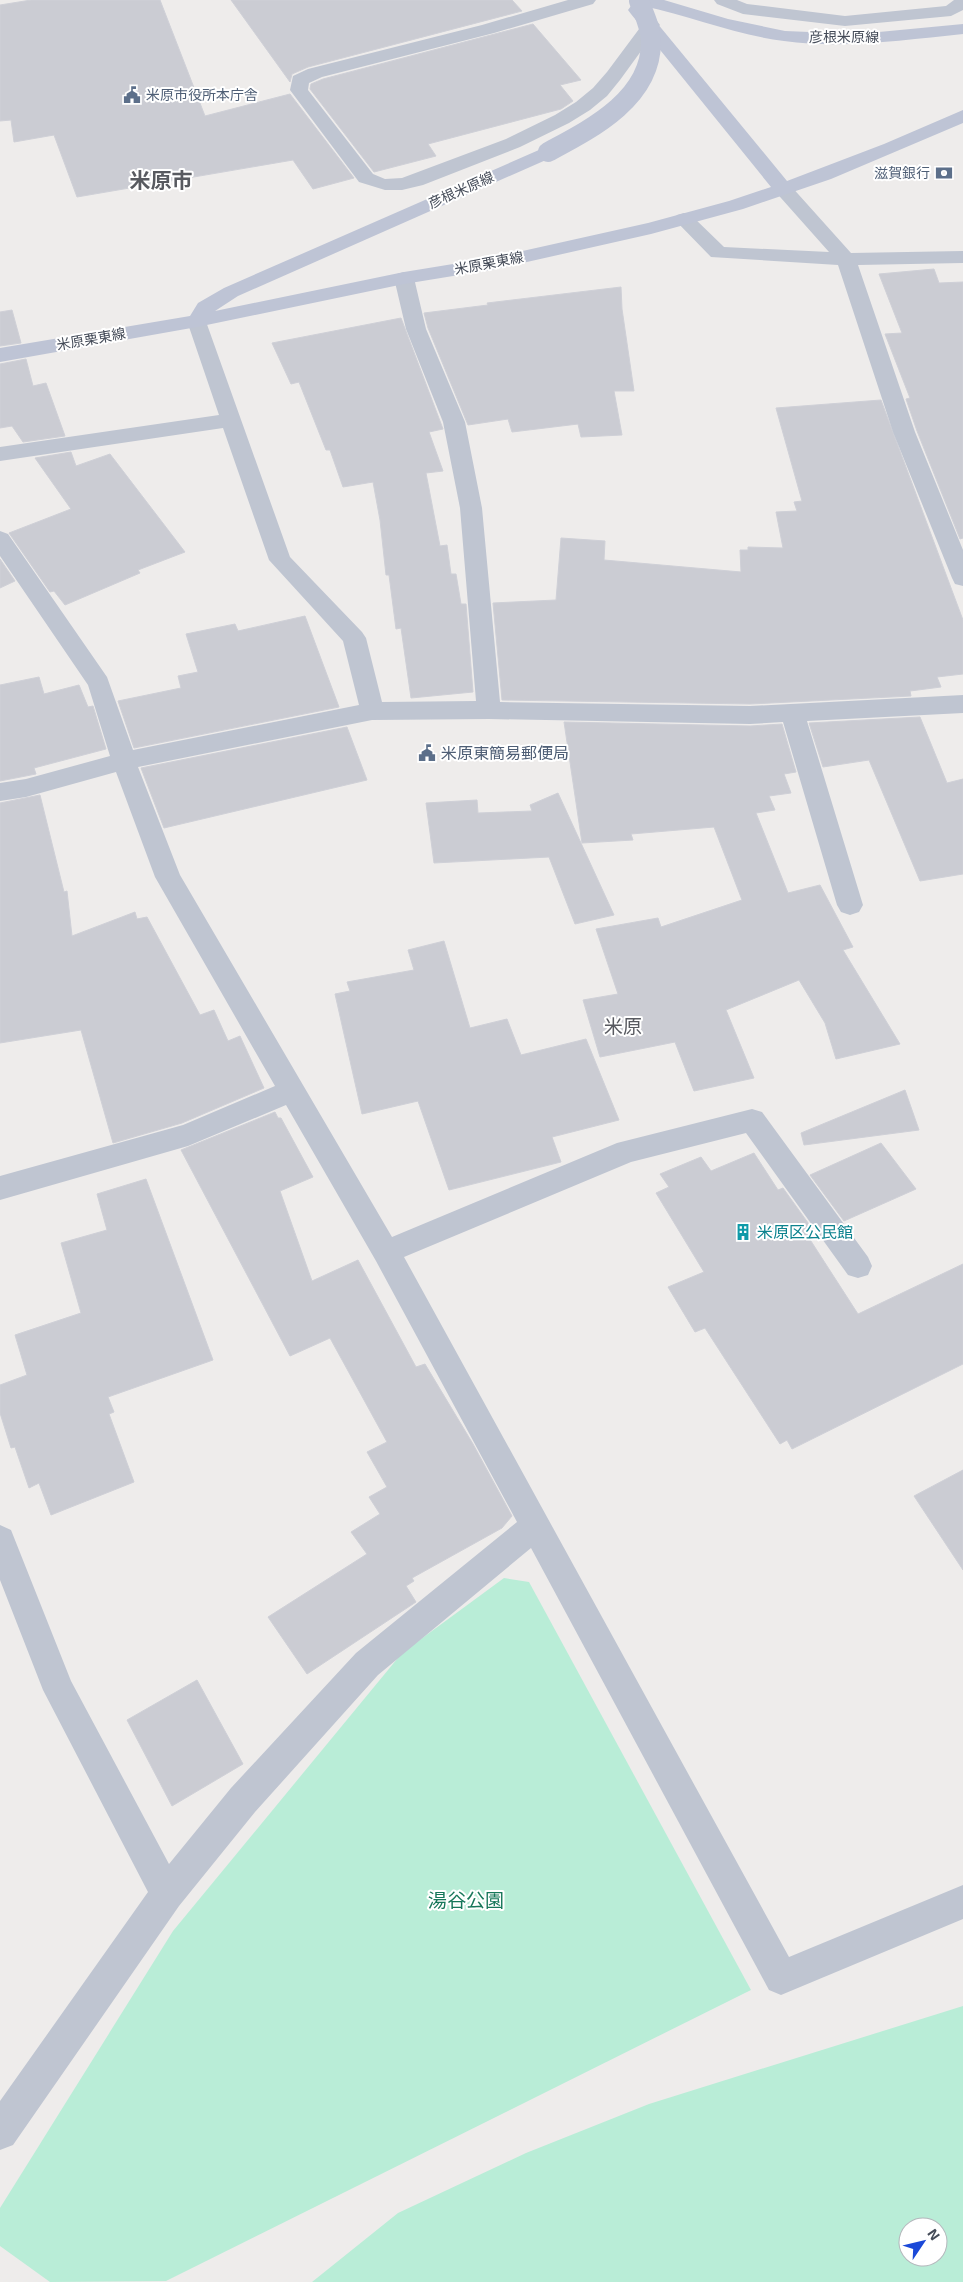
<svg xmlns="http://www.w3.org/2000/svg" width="963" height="2282" font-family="'Exo 2','Noto Sans JP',sans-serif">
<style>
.green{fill:#b9edd7;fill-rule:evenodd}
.building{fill:#cbccd3;stroke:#cfd0d7}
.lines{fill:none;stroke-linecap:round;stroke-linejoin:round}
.lane{fill:#bfc5d1;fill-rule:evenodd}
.street{fill:#bfc5d1;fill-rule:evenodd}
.secondary{fill:#bec4d5;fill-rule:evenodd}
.secondary-bridge{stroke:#bec4d5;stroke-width:20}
.labels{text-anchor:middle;stroke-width:4;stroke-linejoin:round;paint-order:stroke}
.far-street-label{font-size:14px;fill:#444b58;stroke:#fff}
.far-service-label{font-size:14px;fill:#4e5e75;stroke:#fff;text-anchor:start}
.service-label{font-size:16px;fill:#4e5e75;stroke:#fff;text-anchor:start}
.culture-label{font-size:16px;fill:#0d838f;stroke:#fff;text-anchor:start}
.quarter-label{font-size:19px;fill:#585a60;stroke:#fff}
.near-park-label{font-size:19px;fill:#17775a;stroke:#fff}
.far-town-label{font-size:21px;font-weight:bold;fill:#585a60;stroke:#fff}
</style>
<rect width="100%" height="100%" fill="#eeeceb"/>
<g class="green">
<path d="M504,1578L529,1582L751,1990L166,2281L50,2282L0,2246V2208L173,1931L402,1653Z"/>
<path d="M963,2006V2282H312L398,2213L526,2153L649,2104ZM908,2227H938V2257H908Z"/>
</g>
<g class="building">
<path d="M31,0H160L205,116L290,94L354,178L313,189L293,160L77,197L54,135L14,142L11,120L0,121V5Z"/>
<path d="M231,0H512L522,11L308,67L292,74L290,82Z"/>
<path d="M533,24L581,80L560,85L573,101L561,109L428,144L436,156L374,172L310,89L311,84L323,79Z"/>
<path d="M934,269L939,283L963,282V538L960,539L917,431L906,399L910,398L885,334L902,333L879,274Z"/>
<path d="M621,287L622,309L634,391H614L622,435L581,437L578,424L512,432L508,419L468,425L428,328L424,313L488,305L487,303Z"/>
<path d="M12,310L21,343L0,346V312Z"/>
<path d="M401,318L443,429L429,432L443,471L426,473L440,546L447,545L451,574H456L461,604H466L473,692L411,698L401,628L396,629L389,575H386L380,520L373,482L343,487L330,450H326L299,382L291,384L272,343Z"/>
<path d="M26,359L33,386L46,383L65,436L23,442L12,426L0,428V364Z"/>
<path d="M881,400L963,620V674L937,677L941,687L910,691L911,696L750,704L502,700L493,603L556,600L561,538L605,541L604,560L741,572L740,550H748V547L783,548L776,512L797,511L794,502L802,501L776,408Z"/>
<path d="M71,452L76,466L110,454L185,552L138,570L140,573L65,605L54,591L50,592L9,533L71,509L35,458Z"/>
<path d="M0,559L15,581L0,588Z"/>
<path d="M305,616L339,707L134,748L118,701L181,688L178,676L198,672L186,634L235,624L238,631Z"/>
<path d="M39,677L44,694L79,685L88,707L93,706L106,749L34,768L36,774L0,781V685Z"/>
<path d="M920,717L947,783L963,779V874L920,881L869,760L823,767L809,723Z"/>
<path d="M564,722L750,726L782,724L796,772L784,774L791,793L769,796L775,810L756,813L788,893L820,885L853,947L843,950L900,1044L836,1059L825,1023L799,980L726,1010L754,1078L694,1091L675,1042L600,1057L583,1000L618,994L596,929L658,918L661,927L742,900L714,827L631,834L633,840L582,843Z"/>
<path d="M347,727L367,780L164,828L141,768Z"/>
<path d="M558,793L614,915L575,924L549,857L434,863L426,803L477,800L478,813L532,811L530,805Z"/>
<path d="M40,795L64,892L67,891L72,936L135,912L137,919L147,917L200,1015L214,1010L228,1041L240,1036L264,1088L182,1123L113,1143L81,1030L0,1043V803Z"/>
<path d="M444,941L470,1028L507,1019L521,1055L586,1039L619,1120L552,1137L561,1162L449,1190L418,1101L362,1114L335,994L350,991L347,982L414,970L408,950Z"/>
<path d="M905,1090L919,1130L804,1145L801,1133Z"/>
<path d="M275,1112L278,1118H281L313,1177L280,1191L312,1281L358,1260L416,1367L425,1364L473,1444L512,1516L502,1528L412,1578L414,1581L406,1586L416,1602L307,1674L268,1617L367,1554L351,1532L380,1514L369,1497L387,1487L367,1452L387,1442L330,1338L290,1356L181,1150Z"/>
<path d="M881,1143L916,1189L844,1221L810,1175Z"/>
<path d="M754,1153L778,1190L783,1188L816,1234L809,1238L858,1314L963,1264V1364L792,1449L787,1440L780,1444L705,1328L695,1332L668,1287L704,1272L656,1193L669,1187L660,1174L701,1157L711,1171Z"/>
<path d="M146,1179L213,1360L108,1397L114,1412L109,1414L134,1482L51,1515L39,1483L29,1488L15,1447L11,1448L0,1413V1385L27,1375L15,1335L81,1313L61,1243L107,1230L97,1194Z"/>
<path d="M963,1470V1570L914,1496Z"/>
<path d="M197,1680L243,1764L172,1806L127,1720Z"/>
</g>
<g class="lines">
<path class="lane" d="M714,0H737L747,4L845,16L946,6L954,0H963V10L951,16L845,26L743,14L717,4Z"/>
<g class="street">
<path d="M568,0H596L593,4L494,33L322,77L309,83L308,90L373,174L385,179L402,178L506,139L555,115L576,102L593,88L607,72L645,21H657L660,25L620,80L607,96L590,110L569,123L520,147L423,185L402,190H385L359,182L290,90L293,76L308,69L482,25Z"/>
<path d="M783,183L790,185L851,253L963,251V263L858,265L915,432L963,550V586L955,584L952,578L893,432L838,265L711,257L674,219L677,215L684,213L691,215L724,247L829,252L773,189L776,185Z"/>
<path d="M404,272L411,274L414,278L426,329L465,422L482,508L500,702L750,706L963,695V713L807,721L863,905L859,912L850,915L841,912L837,905L783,722L750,724L489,719L372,720L138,767L180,875L392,1237L617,1143L752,1109L762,1112L868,1257L872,1266L868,1275L858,1278L848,1275L746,1133L631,1162L404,1257L789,1957L963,1885V1919L781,1995L769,1990L531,1548L378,1675L255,1812L179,1906L13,2145L0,2150V2101L148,1892L43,1690L0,1580V1525L11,1530L71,1681L169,1864L231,1788L356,1653L517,1522L376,1261L286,1105L188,1146L0,1200V1176L183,1125L275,1086L155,877L116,772L26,797L0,801V783L26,779L110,756L88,685L0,556V531L8,534L107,677L133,750L359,705L343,641L269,560L223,428L0,461V447L219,415L187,321L190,316L197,315L204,316L290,557L362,632L366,638L382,702L476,701L460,508L443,422L406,329L394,278L397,274Z"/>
</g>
<path class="secondary" d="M630,0H664L728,19L785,31L858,34L963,24V34C904,40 843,49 784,41C736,35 691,16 643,6L787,181L884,144L963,110V123L831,179L743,209L651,234L496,269L404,284L197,327L0,362V348L190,316L198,303L224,288L548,146L555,148L558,152L555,156L238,296L215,311L404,272L496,257L648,223L729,201L771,187L631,14L628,10L631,6L637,5Z"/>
<path class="secondary-bridge" d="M548,152C591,129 651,99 651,42C651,28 644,14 639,1"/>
</g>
<defs>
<g id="civic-bare" transform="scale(1.35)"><path d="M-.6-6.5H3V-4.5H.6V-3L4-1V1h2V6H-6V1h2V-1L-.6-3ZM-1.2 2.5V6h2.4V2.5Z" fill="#5c6f8a" stroke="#fff" stroke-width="2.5" paint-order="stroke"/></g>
<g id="bank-bare" transform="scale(1.35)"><path d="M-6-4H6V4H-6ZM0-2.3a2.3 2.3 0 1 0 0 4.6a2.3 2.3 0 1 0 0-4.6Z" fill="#5c6f8a" stroke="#fff" stroke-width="2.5" paint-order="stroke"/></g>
<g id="building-bare" transform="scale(1.35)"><path d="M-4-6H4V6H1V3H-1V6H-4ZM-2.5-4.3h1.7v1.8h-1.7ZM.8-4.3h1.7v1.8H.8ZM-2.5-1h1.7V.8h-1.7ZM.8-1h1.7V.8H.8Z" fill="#0f9aa8" stroke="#fff" stroke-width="2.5" paint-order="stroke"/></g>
</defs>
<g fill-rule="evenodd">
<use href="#civic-bare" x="132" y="95"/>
<use href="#bank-bare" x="944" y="173"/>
<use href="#civic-bare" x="427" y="753"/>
<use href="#building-bare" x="743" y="1232"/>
</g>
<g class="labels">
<g class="far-street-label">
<text x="844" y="42">彦根米原線</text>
<text transform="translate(461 190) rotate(-24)" y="5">彦根米原線</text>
<text transform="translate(489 263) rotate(-11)" y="5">米原栗東線</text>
<text transform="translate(91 339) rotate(-10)" y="5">米原栗東線</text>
</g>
<g class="far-service-label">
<text x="146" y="100">米原市役所本庁舎</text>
<text x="930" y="178" text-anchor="end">滋賀銀行</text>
</g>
<g class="service-label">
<text x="441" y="759">米原東簡易郵便局</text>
</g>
<g class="culture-label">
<text x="757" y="1238">米原区公民館</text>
</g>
<g class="quarter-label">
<text x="623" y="1033">米原</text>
</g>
<g class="near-park-label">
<text x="466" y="1907">湯谷公園</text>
</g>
<g class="far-town-label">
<text x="161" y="188">米原市</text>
</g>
</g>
<g transform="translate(923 2242) rotate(55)"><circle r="24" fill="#ffffff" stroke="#b4b7bc"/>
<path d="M0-4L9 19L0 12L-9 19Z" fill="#1b49d8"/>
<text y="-8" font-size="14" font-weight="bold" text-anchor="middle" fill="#444b58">N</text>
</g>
</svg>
